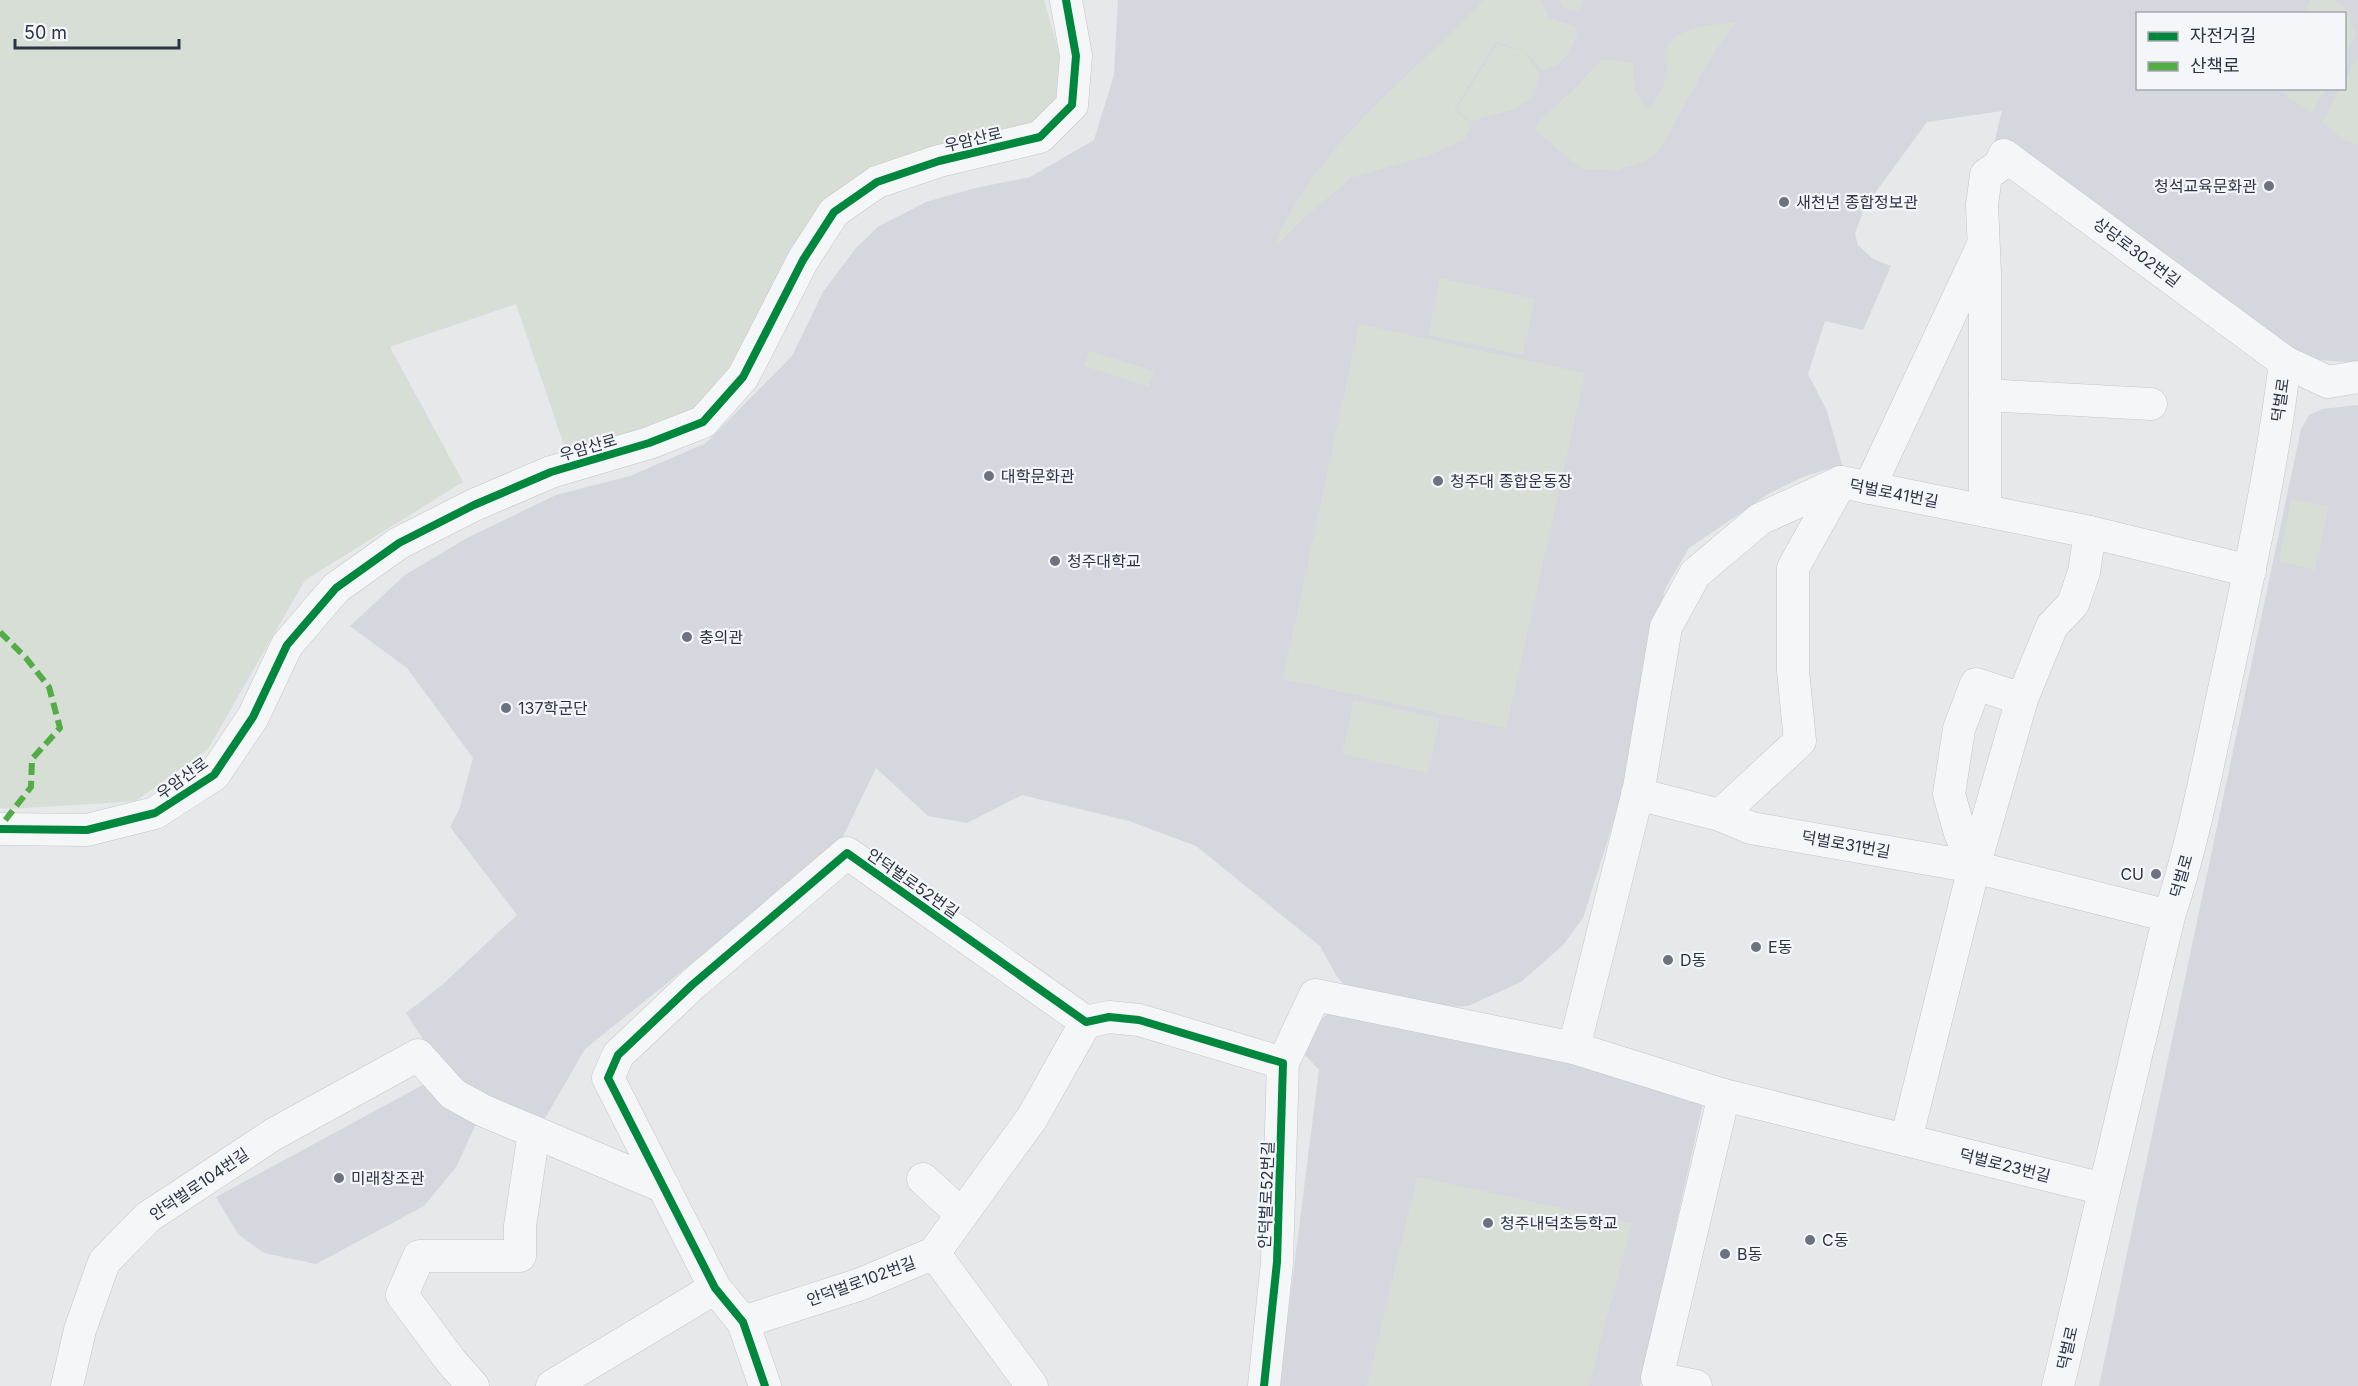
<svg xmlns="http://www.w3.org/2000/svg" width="2358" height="1386" font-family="Inter,'Noto Sans KR',sans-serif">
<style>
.built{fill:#d4d7dd;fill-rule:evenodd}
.green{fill:#d6ded6}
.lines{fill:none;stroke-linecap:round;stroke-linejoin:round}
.minor-casing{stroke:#c4c6c8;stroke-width:33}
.minor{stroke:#f5f6f7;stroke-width:32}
.quiet{stroke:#54ac47;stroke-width:6;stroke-dasharray:12 6;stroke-linecap:butt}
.cycleway-casing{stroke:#f4f6f9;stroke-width:11}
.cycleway{stroke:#00873e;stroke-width:8}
.poi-dot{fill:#6c737f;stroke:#f4f6f9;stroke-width:2}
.labels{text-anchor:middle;stroke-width:4.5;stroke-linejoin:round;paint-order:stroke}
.street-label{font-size:16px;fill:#2b3445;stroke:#f4f6f9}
.poi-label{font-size:16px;fill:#2b3445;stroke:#f4f6f9;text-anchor:start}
</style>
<rect width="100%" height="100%" fill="#e6e8ea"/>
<g class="built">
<path d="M1118,0H2358V363L2295,358L1994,143L2002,111L1927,122L1864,208L1855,234L1858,245L1873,259L1891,266L1863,330L1825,321L1808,374L1827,411L1842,465L1805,476L1770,493L1689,548L1665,589L1623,792L1583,918L1563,945L1521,982L1468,1006L1394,1009L1356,1000L1336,975L1320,946L1196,846L1129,821L1022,795L967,823L928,816L876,768L839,845L585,1049L540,1127L451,1083L406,1013L442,985L517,915L450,827L459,810L473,758L407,668L350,626L405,575L467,538L556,495L630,476L706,443L792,356L823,292L856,248L879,226L926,202L975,188L1030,177L1094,140L1114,75ZM2138,14H2344V88H2138Z"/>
<path d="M2358,405V1386H2099L2301,429L2309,415L2323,409Z"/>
<path d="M1336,1005L1706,1090L1640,1386H1279L1319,1070L1296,1045Z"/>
<path d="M430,1081L478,1120L456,1167L424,1206L316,1264L264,1253L238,1234L216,1197Z"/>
</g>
<g class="green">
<path d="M0,0H1044L1062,63L1055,105L1030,130L912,158L840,188L804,229L770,305L728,377L694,416L567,454L516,304L390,347L463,482L305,580L208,749L136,801L11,809L0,808Z"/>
<path d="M1483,0H1540L1549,18L1575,26L1578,32C1569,54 1565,64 1542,70L1524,51L1496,42L1454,110L1471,123L1465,139L1430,155L1351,178L1303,219L1275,247C1280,229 1289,214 1299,198C1347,121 1422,66 1483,0Z"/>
<path d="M1559,0H1583L1579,11L1565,9Z"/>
<path d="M2311,0H2334L2351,12L2350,20L2356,34L2345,55L2344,14L2304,13Z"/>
<path d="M1736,22L1712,56L1659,151L1645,162L1616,170L1582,169L1534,130L1541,119L1572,91L1602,59L1634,63C1632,82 1634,96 1649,108C1660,94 1667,84 1667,66C1667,61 1665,56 1666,52C1670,26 1717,25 1736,22Z"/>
<path d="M1497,44L1524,52L1540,73L1532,98L1515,109L1471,121L1456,110Z"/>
<path d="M2358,56V145C2343,142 2334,131 2322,122L2340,89L2344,88L2345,81Z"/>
<path d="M2278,89H2326L2311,114Z"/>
<path d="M1440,278L1535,299L1523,355L1428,335Z"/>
<path d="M1359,324L1585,373L1506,728L1283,679Z"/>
<path d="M1089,351L1154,371L1149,387L1084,366Z"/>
<path d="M2291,499L2329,506L2315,570L2279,561Z"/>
<path d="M1354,700L1440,718L1428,773L1342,754Z"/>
<path d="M1417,1177L1632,1223L1589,1386H1367Z"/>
</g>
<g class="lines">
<g class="minor-casing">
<g id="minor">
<path d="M1985,395L2151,404"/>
<path d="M1841,482L2090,532L2250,571"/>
<path d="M1869,488L1982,247"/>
<path d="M1985,511V274L1982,205L1986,175L2000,165L2004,155L2285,362L2328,382L2358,377"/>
<path d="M1637,794L1720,815L1751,828L1974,867L2169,916"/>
<path d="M1720,815L1800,741L1793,671V568L1841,482"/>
<path d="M0,829L87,830L155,813L214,775L253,717L287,645L336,588L399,543L474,505L551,472L649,443L703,422L743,377L803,260L834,212L877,182L939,161L1040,137L1072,105L1076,56L1066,0"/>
<path d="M1974,867L1960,833L1949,794L1959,729L1976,684L2022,699"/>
<path d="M1574,1048L1639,788L1666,627L1695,574L1760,519L1841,482"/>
<path d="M1283,1063L1315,995L1574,1048L1724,1095L2104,1189"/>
<path d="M534,1132L664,1187"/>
<path d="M1906,1140L1974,867L2022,699L2052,626L2073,604L2084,572L2090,532"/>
<path d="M923,1179L962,1215"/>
<path d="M934,1253L1032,1386"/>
<path d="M743,1322L861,1284L934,1253L1032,1118L1086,1022"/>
<path d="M67,1386L80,1330L104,1262L148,1217L274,1134L418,1055L453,1094L482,1110L534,1132L520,1226V1256H419L402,1295L450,1360L473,1386"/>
<path d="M552,1386L715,1288"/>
<path d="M765,1386L743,1322L715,1288L608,1078L618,1055L692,985L847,853L1086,1022L1109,1017L1139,1020L1283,1063L1277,1262L1264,1386"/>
<path d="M1696,1386L1657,1378L1724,1095"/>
<path d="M2058,1386L2169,916C2194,841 2208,763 2225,685C2248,578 2272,471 2285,362"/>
</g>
</g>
<use href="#minor" class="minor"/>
<path class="quiet" d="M0,632L26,658L49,687L60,728L32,759L31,787L0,827"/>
<g class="cycleway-casing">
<g id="cycleway">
<path d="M0,829L87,830L155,813L214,775L253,717L287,645L336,588L399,543L474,505L551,472L649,443L703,422L743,377L803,260L834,212L877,182L939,161L1040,137L1072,105L1076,56L1066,0"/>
<path d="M765,1386L743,1322L715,1288L608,1078L618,1055L692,985L847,853L1086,1022L1109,1017L1139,1020L1283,1063L1277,1262L1264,1386"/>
</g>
</g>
<use href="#cycleway" class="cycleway"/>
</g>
<g class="poi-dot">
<circle cx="2269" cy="186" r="6"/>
<circle cx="1784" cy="202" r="6"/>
<circle cx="989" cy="476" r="6"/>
<circle cx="1438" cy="481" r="6"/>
<circle cx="1055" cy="561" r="6"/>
<circle cx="687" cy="637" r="6"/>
<circle cx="506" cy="708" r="6"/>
<circle cx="2156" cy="874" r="6"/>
<circle cx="1756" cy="947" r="6"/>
<circle cx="1668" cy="960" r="6"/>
<circle cx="339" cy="1178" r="6"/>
<circle cx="1488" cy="1223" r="6"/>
<circle cx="1810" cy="1240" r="6"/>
<circle cx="1725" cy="1254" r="6"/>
</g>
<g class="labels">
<g class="street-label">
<text transform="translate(973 139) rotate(-13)" y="6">우암산로</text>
<text transform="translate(2137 252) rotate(37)" y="6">상당로302번길</text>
<text transform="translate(2280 400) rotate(-82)" y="6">덕벌로</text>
<text transform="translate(588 447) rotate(-16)" y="6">우암산로</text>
<text transform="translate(1894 493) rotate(11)" y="6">덕벌로41번길</text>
<text transform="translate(182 778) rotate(-36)" y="6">우암산로</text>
<text transform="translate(1846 844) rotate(10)" y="6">덕벌로31번길</text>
<text transform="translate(2181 876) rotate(-74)" y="6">덕벌로</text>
<text transform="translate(913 883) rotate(35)" y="6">안덕벌로52번길</text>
<text transform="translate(2005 1165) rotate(14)" y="6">덕벌로23번길</text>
<text transform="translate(199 1184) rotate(-34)" y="6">안덕벌로104번길</text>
<text transform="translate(1266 1195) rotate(-88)" y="6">안덕벌로52번길</text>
<text transform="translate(861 1281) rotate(-20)" y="6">안덕벌로102번길</text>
<text transform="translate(2067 1348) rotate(-77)" y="6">덕벌로</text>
</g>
<g class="poi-label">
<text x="2257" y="192" text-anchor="end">청석교육문화관</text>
<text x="1796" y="208">새천년 종합정보관</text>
<text x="1001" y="482">대학문화관</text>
<text x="1450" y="487">청주대 종합운동장</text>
<text x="1067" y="567">청주대학교</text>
<text x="699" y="643">충의관</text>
<text x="518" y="714">137학군단</text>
<text x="2144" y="880" text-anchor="end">CU</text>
<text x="1768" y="953">E동</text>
<text x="1680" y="966">D동</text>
<text x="351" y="1184">미래창조관</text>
<text x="1500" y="1229">청주내덕초등학교</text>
<text x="1822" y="1246">C동</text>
<text x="1737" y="1260">B동</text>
</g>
</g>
<rect x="2136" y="12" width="210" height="78" fill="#f4f6f9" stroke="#a4a8b1" stroke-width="1.5"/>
<rect x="2148" y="32" width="30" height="9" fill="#00873e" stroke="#a4a8b1" stroke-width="1.5"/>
<text x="2190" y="42" font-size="18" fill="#2b3445">자전거길</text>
<rect x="2148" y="62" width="30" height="9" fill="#54ac47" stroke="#a4a8b1" stroke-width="1.5"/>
<text x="2190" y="72" font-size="18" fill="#2b3445">산책로</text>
<path d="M15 39v9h164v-9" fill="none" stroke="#2b3445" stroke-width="3"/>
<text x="24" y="39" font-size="18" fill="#2b3445" stroke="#f4f6f9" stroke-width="4.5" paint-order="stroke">50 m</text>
</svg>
